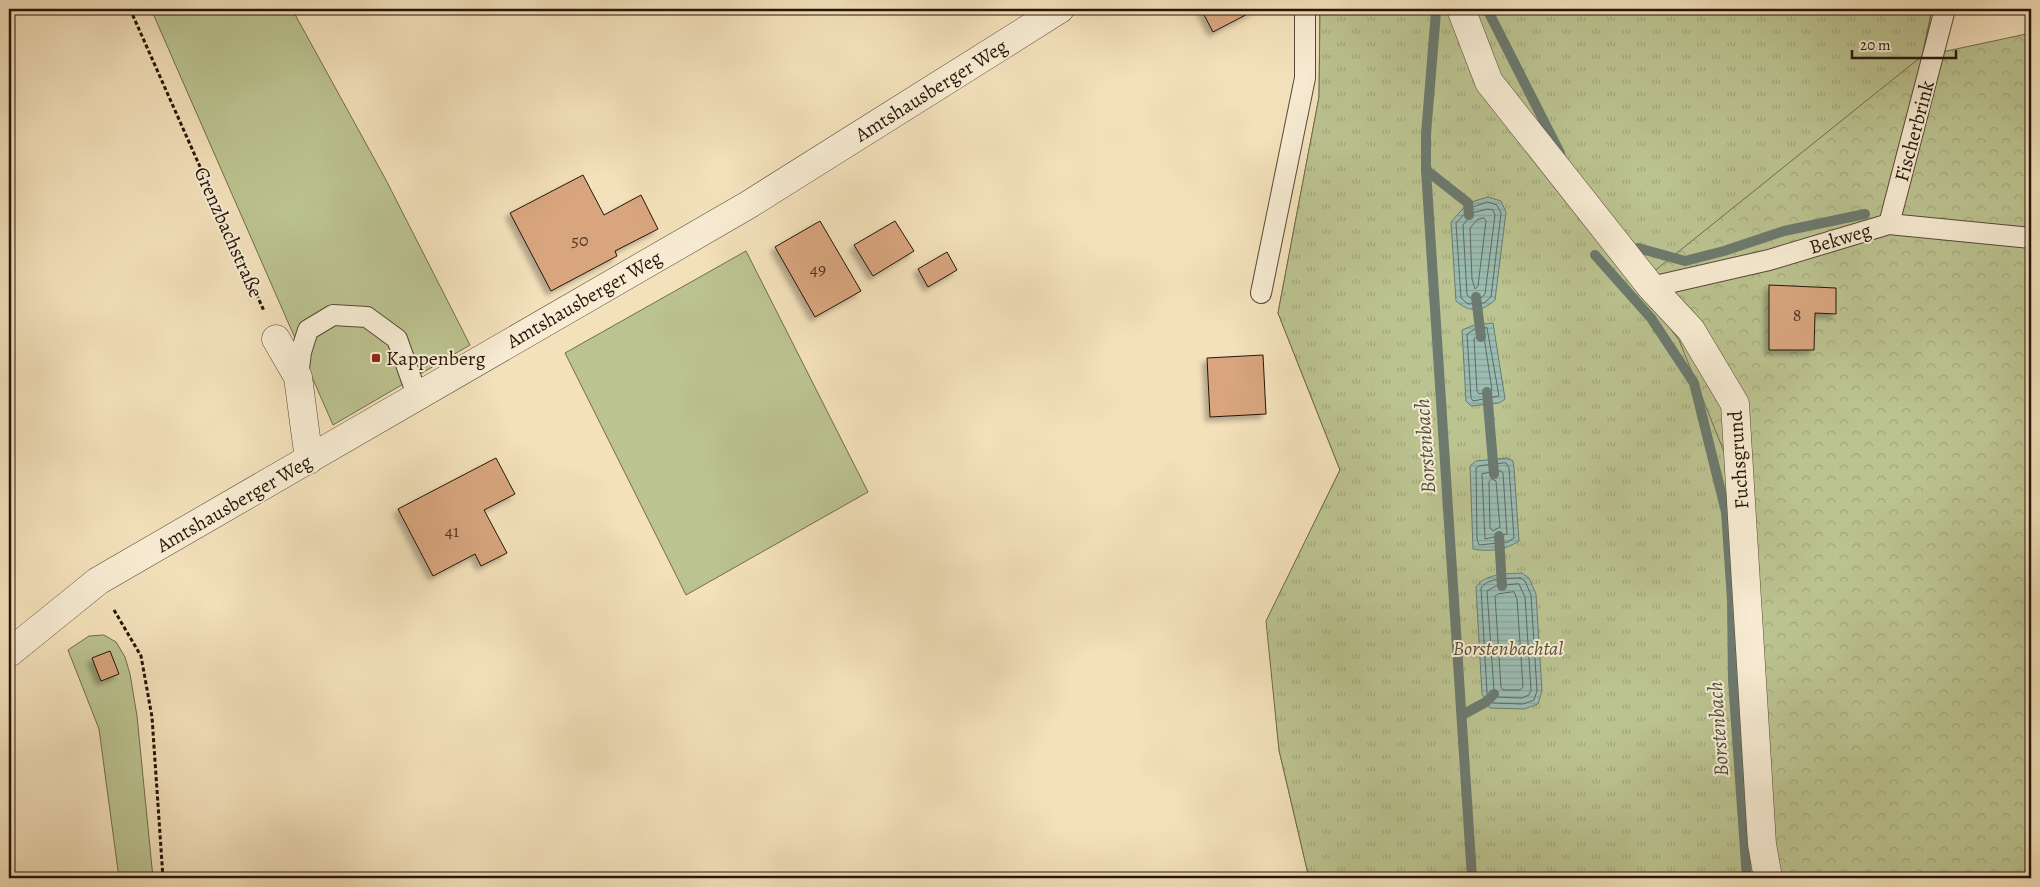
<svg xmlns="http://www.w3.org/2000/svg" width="2040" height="887" font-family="Alegreya,serif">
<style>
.green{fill:#bbc390;stroke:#706c4c}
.forest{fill:url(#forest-crowns);stroke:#706c4c}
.park{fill:url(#park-tufts);stroke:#706c4c}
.water{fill:url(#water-rules);stroke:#6c7a6f}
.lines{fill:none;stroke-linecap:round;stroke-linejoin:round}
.shore{stroke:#60695e;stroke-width:1}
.stream{stroke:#6c7a6f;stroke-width:10}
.building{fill:#d8a57e;stroke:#261509;filter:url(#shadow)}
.lane-casing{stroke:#594836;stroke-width:22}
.street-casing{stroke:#594836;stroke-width:29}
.path{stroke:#261509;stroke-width:3;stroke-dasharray:4 2.5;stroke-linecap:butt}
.lane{stroke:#f7ecd3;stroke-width:20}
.street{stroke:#f7ecd3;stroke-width:28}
.poi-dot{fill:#8f2418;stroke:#f7ecd3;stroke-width:2}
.labels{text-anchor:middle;stroke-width:4;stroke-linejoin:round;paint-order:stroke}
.number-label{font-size:18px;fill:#523926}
.street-label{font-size:20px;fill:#261509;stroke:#f7ecd3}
.poi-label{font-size:20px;fill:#261509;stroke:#f7ecd3;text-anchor:start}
.park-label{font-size:20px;font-style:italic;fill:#5a5238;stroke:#f7ecd3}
.water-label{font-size:21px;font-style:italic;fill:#4f5044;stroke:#f7ecd3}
</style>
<defs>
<pattern id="forest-crowns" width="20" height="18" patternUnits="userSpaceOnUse" patternTransform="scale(1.25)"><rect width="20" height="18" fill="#bbc390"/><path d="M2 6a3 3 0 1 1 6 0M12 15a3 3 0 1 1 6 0" fill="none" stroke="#a1a77b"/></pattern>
<pattern id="park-tufts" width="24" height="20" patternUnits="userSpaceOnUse" patternTransform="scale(1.25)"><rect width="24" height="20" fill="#bbc390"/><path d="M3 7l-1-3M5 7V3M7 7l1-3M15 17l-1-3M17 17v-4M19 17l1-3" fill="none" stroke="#a1a77b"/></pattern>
<pattern id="water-rules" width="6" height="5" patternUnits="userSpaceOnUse" patternTransform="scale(1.25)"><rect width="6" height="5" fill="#9bbdb3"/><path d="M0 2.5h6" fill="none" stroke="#85a299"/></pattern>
<filter id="shadow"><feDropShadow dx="-4.5" dy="4.5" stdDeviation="2.5" flood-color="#0004"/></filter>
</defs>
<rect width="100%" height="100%" fill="#f3e1bb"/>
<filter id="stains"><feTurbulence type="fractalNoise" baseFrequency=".004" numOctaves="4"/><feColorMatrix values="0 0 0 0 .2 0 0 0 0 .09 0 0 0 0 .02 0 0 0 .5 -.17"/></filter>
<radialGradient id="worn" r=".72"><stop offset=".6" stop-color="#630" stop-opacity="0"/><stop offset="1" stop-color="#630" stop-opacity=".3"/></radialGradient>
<g class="green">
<path d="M151,9H292L386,180L470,345L333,425Z"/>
<path d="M746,251L868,492L686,595L565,353Z"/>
<path d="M104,635L116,642L125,657L130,674L137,716L153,878H119L99,729L68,650L89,636Z"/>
</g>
<path class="forest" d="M1320,9H1932L1923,56L2031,33V878H1309L1279,750L1267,620L1340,470L1278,313L1319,97Z"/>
<path class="park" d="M1320,9H1932L1922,56L1637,285L1679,340L1731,469L1745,837L1751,878H1309L1279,750L1266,621L1340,470L1278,313L1319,97Z"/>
<g class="water">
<path d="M1488,197L1501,201L1506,212L1495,300C1482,312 1470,313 1456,301L1451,222L1468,203Z"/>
<path d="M1493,323L1505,399L1499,403L1471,406L1466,401L1462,330L1474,325Z"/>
<path d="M1507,458L1513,461L1514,468L1519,541C1506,550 1489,552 1473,549L1470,466L1476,461Z"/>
<path d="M1522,573L1529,578L1536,594L1542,691L1538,704L1524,709L1490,708L1482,694L1476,587C1486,573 1506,574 1522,573Z"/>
</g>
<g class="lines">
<g class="shore">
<path d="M1488,202L1497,205L1501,213L1491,297L1484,303L1468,304L1461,298L1456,223L1470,208Z"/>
<path d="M1488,209L1493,210L1495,215L1485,294L1481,298H1470L1467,295L1463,225L1473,213Z"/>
<path d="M1484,218L1486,221L1478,286L1475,289L1472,279L1470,228L1477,220Z"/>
<path d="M1487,328L1499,396L1473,401L1471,398L1467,334L1475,329Z"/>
<path d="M1481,335L1484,337L1492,390L1479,394L1477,391L1474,339Z"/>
<path d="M1506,463L1509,468L1514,538L1508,542L1479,545L1477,539L1476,468L1479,466Z"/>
<path d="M1501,471L1503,473L1507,534L1485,539L1482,474Z"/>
<path d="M1492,479L1496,481L1500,527L1493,531L1490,528L1489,482Z"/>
<path d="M1520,578L1525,581L1531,595L1537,691L1534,700L1523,704L1493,703L1487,693L1481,588C1488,577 1508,579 1520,578Z"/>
<path d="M1519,584L1525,597L1531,690L1529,695L1522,698L1497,697L1494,691L1487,591L1496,586Z"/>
<path d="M1514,592L1517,599L1523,687L1520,690H1503L1501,687L1495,596L1498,594Z"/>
</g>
<g class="stream">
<path d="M1487,9L1560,153"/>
<path d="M1436,12L1426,134V170L1472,878"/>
<path d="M1426,170L1468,203L1469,215"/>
<path d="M1638,248L1685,261L1724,251L1784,231L1865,214"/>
<path d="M1595,255L1651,318L1694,383L1726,512L1732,600L1733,681L1747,878"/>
<path d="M1476,297L1481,337"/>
<path d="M1487,392L1494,474"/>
<path d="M1499,536L1502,586"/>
<path d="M1462,715L1486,702L1494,694"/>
</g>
</g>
<g class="building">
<path d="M1201,9H1257L1213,32Z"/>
<path d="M583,175L604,215L641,195L658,229L615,251L617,256L551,291L510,213Z"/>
<path d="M820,221L861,291L815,317L775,247Z"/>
<path d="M895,221L914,251L873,276L854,245Z"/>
<path d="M947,252L957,270L928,287L918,269Z"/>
<path d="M1769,285L1836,288V314L1815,313L1814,350H1769Z"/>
<path d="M1263,355L1266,414L1210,417L1207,358Z"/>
<path d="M496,458L515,494L484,510L507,553L481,566L475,554L433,576L398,509Z"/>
<path d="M110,651L119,674L101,681L92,658Z"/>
</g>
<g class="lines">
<g class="lane-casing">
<g id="lane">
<path d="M1889,224L1945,9"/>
<path d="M1651,287L1769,260L1889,224L2031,238"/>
<path d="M1261,293L1305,78V9"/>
<path d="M298,377L301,352L308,330L333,315L367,317L397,339L417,395"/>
</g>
</g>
<g class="street-casing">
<g id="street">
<path d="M1461,9L1489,82L1651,287L1691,330L1735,404L1762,844L1768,878"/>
<path d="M276,339L298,377L309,460"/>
<path d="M9,653L98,581L748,205L1060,9"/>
</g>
</g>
<g class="path">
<path d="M130,9L264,311"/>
<path d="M114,610L141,656L152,717L163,878"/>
</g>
<use href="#lane" class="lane"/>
<use href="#street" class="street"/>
</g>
<rect class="poi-dot" x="371" y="353" width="10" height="10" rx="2.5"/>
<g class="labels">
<g class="number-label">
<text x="580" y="246">50</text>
<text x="818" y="275">49</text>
<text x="1797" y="321">8</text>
<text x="452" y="537">41</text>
</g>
<g class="street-label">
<text transform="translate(931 90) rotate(-32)" y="7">Amtshausberger Weg</text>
<text transform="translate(1914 131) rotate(-75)" y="7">Fischerbrink</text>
<text transform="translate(229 232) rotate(66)" y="7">Grenzbachstraße</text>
<text transform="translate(1840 238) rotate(-17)" y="7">Bekweg</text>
<text transform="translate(584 299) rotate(-30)" y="7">Amtshausberger Weg</text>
<text transform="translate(1738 460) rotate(-94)" y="7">Fuchsgrund</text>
<text transform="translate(234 503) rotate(-30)" y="7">Amtshausberger Weg</text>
</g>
<g class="poi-label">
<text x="386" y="365">Kappenberg</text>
</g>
<g class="park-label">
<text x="1508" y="655">Borstenbachtal</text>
</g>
<g class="water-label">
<text transform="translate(1425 446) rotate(-94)" y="7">Borstenbach</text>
<text transform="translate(1718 729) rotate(-94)" y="7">Borstenbach</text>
</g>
</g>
<rect width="2040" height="887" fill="none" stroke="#f3e1bb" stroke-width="30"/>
<rect x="10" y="10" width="2020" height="867" fill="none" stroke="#261509" stroke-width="2.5"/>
<rect x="15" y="15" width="2010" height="857" fill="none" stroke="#261509"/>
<path d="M1852 50v8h104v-8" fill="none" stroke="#261509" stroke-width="2.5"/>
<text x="1860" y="50" font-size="15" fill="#261509" stroke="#f7ecd3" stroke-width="4" paint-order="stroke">20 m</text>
<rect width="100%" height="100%" filter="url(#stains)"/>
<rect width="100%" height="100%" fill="url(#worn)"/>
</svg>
